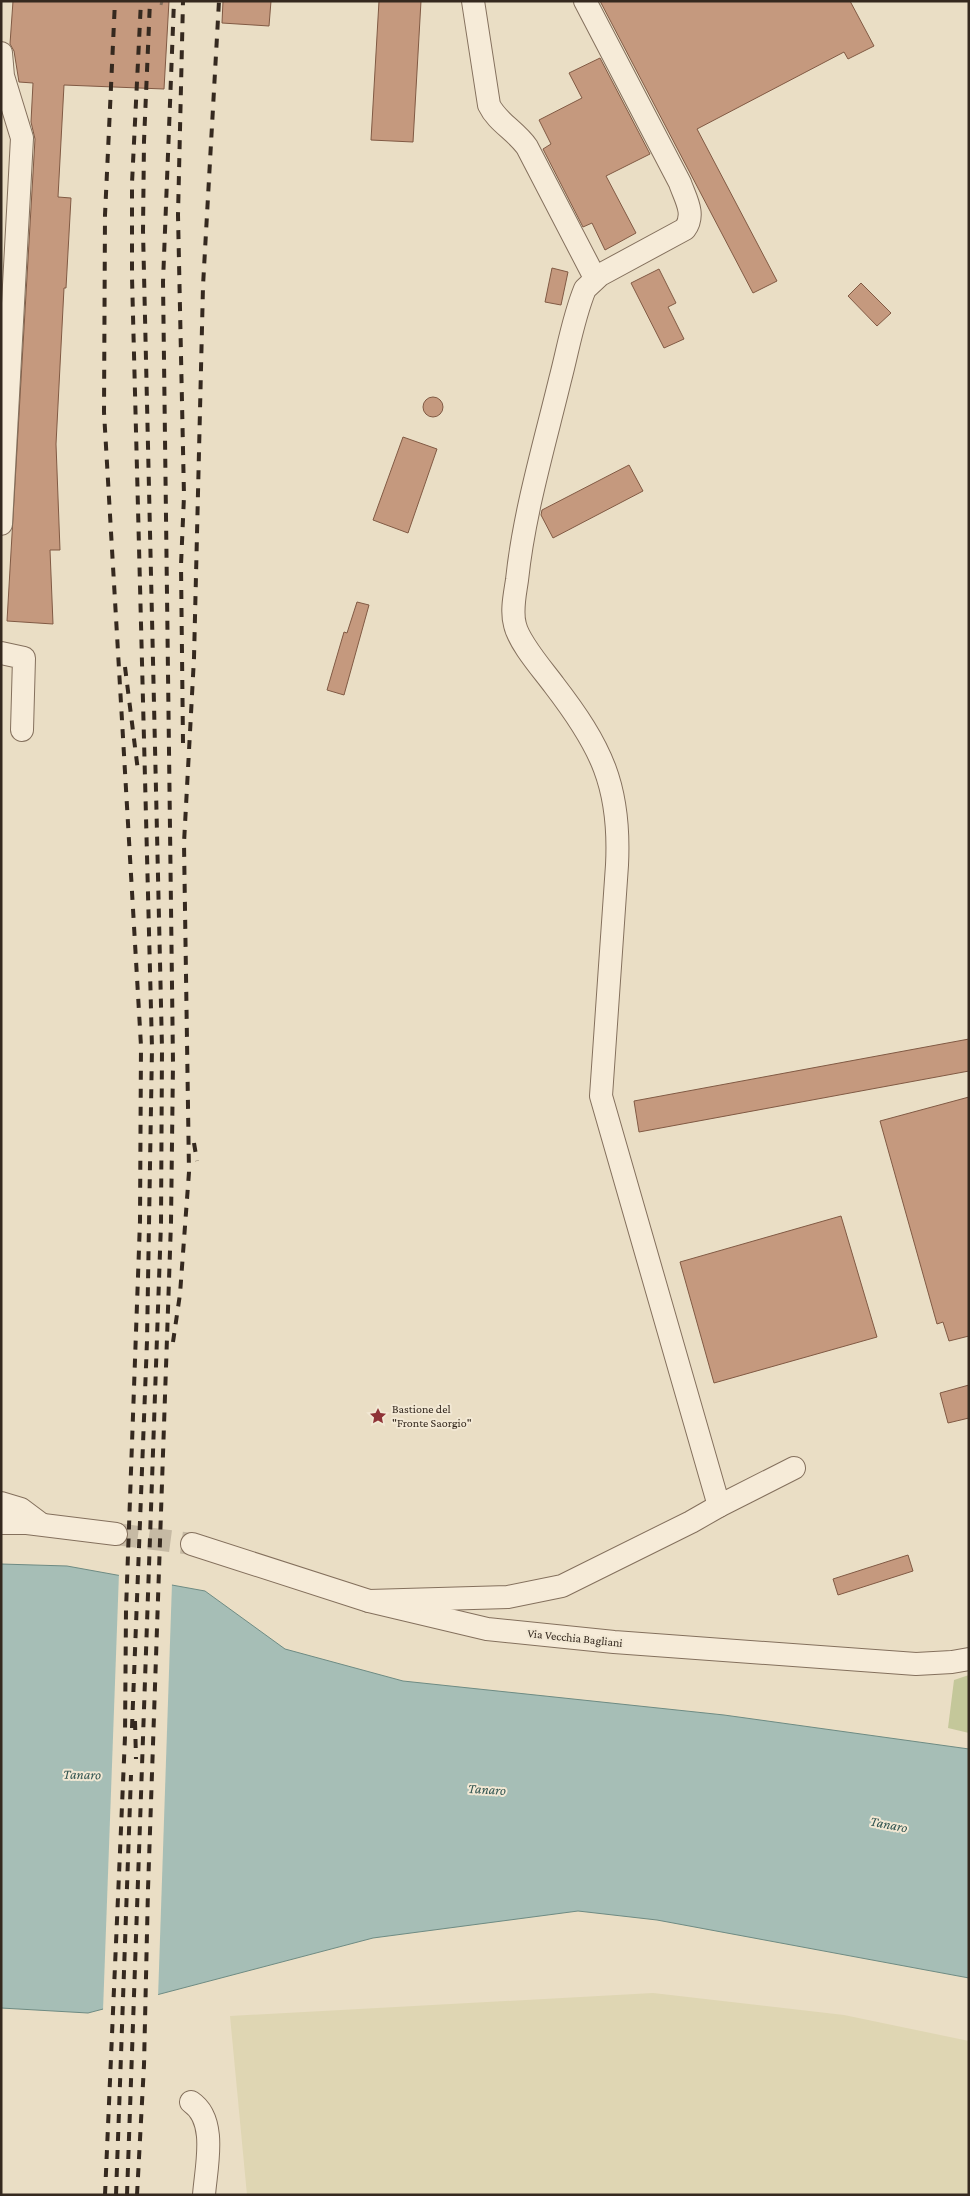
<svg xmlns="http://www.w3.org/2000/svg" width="970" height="2196" font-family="'Crimson Pro',serif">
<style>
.farmland{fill:#dfd6b3}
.green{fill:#c4c79a}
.water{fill:#a6beb6;stroke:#6e8b83}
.pier{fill:#eadec5}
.building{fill:#c5997e;stroke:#815a44}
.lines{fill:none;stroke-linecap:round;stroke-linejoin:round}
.minor-tunnel{stroke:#c6baa4;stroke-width:22;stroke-dasharray:22 11;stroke-linecap:butt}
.minor-casing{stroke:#84705d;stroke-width:24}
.path{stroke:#84705d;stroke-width:3;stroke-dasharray:4 2.5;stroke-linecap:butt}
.minor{stroke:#f6ebd8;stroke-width:22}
.rail{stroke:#35291f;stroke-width:4;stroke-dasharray:9 9;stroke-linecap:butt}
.labels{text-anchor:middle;stroke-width:4;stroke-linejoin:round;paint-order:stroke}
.poi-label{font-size:12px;fill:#35291f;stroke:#f2e8d4;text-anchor:start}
.street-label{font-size:12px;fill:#35291f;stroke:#f2e8d4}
.water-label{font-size:14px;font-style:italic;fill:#305450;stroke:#f2e8d4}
</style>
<rect width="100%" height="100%" fill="#eadec5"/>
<path class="farmland" d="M653,1993L844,2015L969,2041V2195H247L230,2016Z"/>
<path class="green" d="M969,1675V1733L948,1728L954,1680Z"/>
<path class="water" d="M1,1564L67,1566L205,1591L285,1649L403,1681L724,1715L969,1749V1978L657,1920L578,1911L373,1938L88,2013L1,2008Z"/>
<path class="pier" d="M119,1573L172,1583L158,1998L103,2011Z"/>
<g class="building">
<path d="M13,1H169L164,89L64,85L58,197L71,198L66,288H64L56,444L60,550H50L53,624L7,621L35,139L31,122L33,83L19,82L14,51L10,44Z"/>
<path d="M223,1H271L269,26L222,23Z"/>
<path d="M379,1H421L413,142L371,140Z"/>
<path d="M600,1H850L874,46L848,59L844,52L697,129L777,281L753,293Z"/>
<path d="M600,58L650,154L606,176L636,233L605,250L592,223L583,227L543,149L551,144L539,120L582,98L569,73Z"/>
<path d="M552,268L568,272L561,305L545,302Z"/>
<path d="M659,269L676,303L668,307L684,339L664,348L631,283Z"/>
<path d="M861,283L891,313L877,326L848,296Z"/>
<circle cx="433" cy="407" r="10"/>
<path d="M403,437L437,449L408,533L373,520Z"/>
<path d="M629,465L643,491L553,538L541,515L542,510Z"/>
<path d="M357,602L369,605L344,695L327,690L344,632L347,633Z"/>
<path d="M969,1039V1071L639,1132L634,1101Z"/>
<path d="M969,1097V1336L949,1341L943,1322L937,1324L880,1121Z"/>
<path d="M841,1216L877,1337L714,1383L680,1262Z"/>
<path d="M969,1385V1418L948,1423L940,1393Z"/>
<path d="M908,1555L913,1571L838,1595L833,1579Z"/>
</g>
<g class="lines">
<path class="minor-tunnel" d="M116,1534L192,1544"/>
<g class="minor-casing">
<g id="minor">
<path d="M473,1L489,105C497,122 516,131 527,147L595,278"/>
<path d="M1,53L3,76L22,138L1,524"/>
<path d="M1,653L24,658L22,730"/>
<path d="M1,1503L21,1509L41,1524"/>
<path d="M719,1506L794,1468"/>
<path d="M1,1523H27L116,1534"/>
<path d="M192,1544L369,1601L487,1629L614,1642L916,1664L952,1662L969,1659"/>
<path d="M369,1601L508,1597L562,1586L691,1522L719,1506L601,1096L617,865C621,786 601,746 554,685C543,670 519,643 515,625C511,611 515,594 517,580C524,513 544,446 560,380C568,350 573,318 585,289L600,275L685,229C696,214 685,198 680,183L585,1"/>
<path d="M191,2102C218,2120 206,2167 204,2195"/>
</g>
</g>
<g class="path">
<path d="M127,2V1"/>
<path d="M161,5L162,1"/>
</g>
<use href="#minor" class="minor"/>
<g class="rail">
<path d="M125,667L138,771"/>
<path d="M183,743L181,565L184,496L178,215L183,1"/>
<path d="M194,1143L197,1161"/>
<path d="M173,1342L180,1294L189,1172L184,843L194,658L203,286L219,1"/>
<path d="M135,1721L136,1759"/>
<path d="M132,1728L147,1341L152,1048L132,277V183L141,1"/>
<path d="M105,2195L125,1737L126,1610L140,1221L141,1046L104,412L105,215L115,1"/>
<path d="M116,2195L131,1775"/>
<path d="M127,2195L161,1223L162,1048L143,231L144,141L150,1"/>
<path d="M137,2195L144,2065L148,1889L171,1222L173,1063L163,282L174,1"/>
</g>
</g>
<defs>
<g id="sight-bare" transform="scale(1.35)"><path d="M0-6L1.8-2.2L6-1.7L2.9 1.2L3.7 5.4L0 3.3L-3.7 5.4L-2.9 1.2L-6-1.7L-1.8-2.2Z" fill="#8e3236" stroke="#f2e8d4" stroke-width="2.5" paint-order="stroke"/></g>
</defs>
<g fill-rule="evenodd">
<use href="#sight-bare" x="378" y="1416"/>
</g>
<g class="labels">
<g class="poi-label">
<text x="392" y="1413">Bastione del<tspan x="392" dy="14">"Fronte Saorgio"</tspan></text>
</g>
<g class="street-label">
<text transform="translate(575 1638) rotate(6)" y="4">Via Vecchia Bagliani</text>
</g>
<g class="water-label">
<text transform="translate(82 1774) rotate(1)" y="5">Tanaro</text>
<text transform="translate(487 1789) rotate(3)" y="5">Tanaro</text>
<text transform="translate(889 1824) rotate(11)" y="5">Tanaro</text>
</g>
</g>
<rect width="970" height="2196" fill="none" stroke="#35291f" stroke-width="5"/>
</svg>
